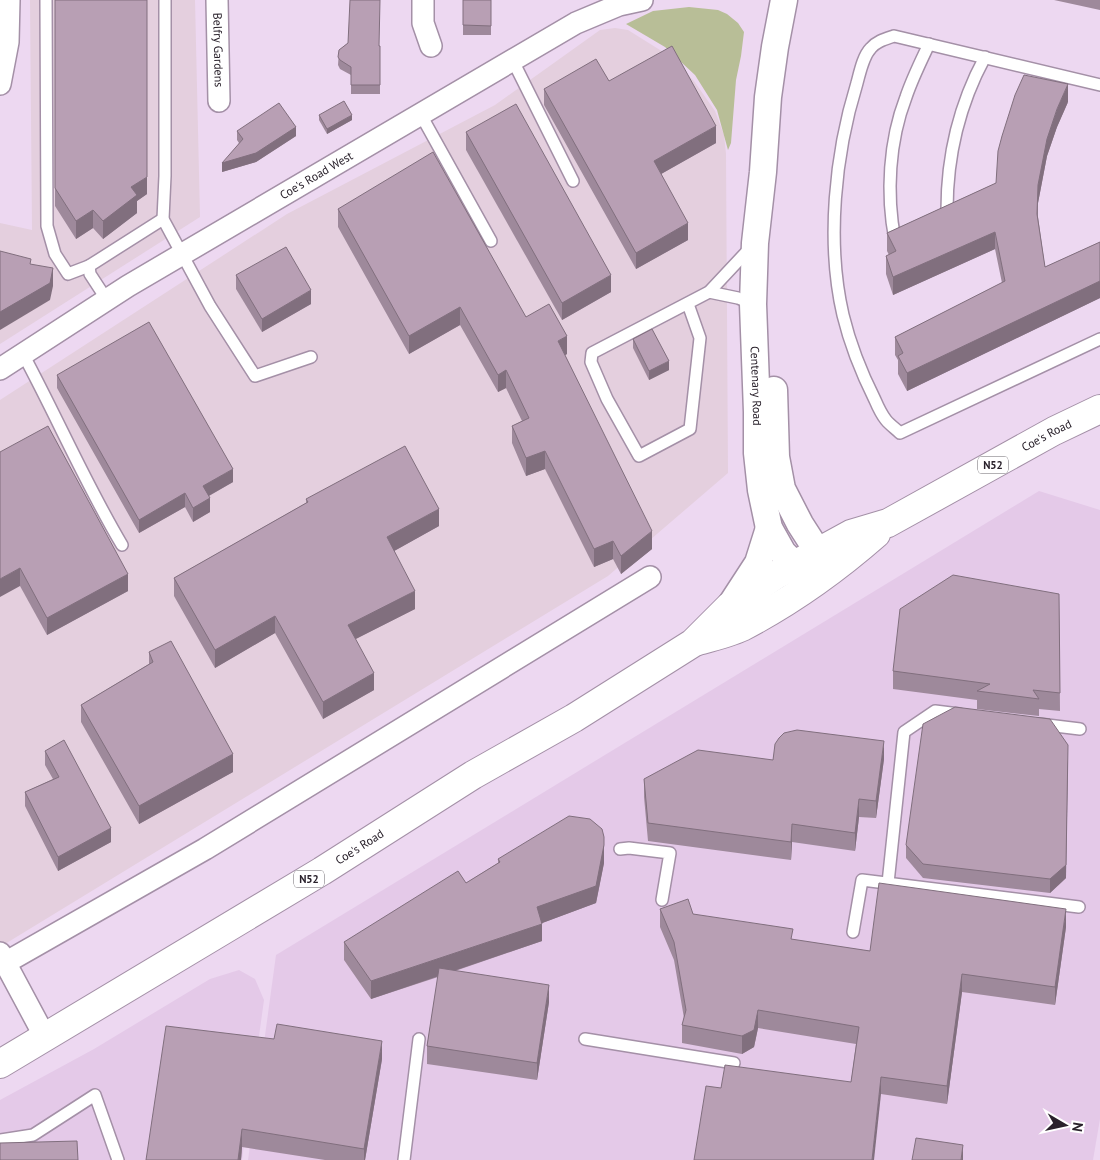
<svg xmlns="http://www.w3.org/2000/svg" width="1100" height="1160" font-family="'PT Sans',sans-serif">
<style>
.built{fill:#e4c9e8}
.industrial{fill:#e4cfde}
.green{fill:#b8be97}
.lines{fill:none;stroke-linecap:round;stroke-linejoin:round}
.service-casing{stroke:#a490a7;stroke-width:14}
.minor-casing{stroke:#a490a7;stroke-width:24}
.tertiary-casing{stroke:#a490a7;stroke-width:29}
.primary-casing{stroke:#a490a7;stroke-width:30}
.service{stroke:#fff;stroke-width:11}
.minor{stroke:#fff;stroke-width:21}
.tertiary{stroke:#fff;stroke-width:26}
.primary{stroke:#fff;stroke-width:28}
.wall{fill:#9e899b}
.shaded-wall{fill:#816f7e}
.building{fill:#b89fb4;stroke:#816f7e}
.labels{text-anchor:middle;stroke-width:5;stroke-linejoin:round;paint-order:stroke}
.shield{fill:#fff;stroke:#69646b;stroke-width:1}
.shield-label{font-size:11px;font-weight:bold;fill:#29212b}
.street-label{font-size:12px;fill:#29212b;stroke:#fff}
</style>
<rect width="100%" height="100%" fill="#edd8f1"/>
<g class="built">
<path d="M1039,491L1100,510V1119L1093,1160H248L276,955Z"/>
<path d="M239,970L255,979L264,1000L242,1160H0V1100L94,1049L210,979Z"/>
</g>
<g class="industrial">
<path d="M30,0H195L200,217L0,344V223L32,230Z"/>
<path d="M615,28L628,30L668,55L694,81L715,111L724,135L726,154L728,473L608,576L0,947V400L287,214L495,105L600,30Z"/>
</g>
<path class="green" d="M689,7L718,10L727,14L738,23L744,32L741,56L736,80L731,143L728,150L717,110L695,75L665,47L626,24L653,11Z"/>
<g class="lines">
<g class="service-casing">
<g id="service">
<path d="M46,0L47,226L55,254L68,274L89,266"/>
<path d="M165,0V176L163,219L210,306L255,376L311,357"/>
<path d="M513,61L573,181"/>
<path d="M1100,85L894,36C885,39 877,41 871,48C863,56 860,72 857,83C835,154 826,242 843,315C850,344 862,374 875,400C878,407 882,415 886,420C890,425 896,429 900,433L1100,339"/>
<path d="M421,115L491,241"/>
<path d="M947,210C947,156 959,105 985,57"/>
<path d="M895,240C886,194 889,141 906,97C912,79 921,61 929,44"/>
<path d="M709,292L738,298L753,304"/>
<path d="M107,300L90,274L89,266L163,219"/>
<path d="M688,304L700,338L690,429L639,456L607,399L591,362L592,353L709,292L753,245"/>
<path d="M23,354C57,417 85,483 122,545"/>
<path d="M1039,724L1080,729"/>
<path d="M620,849L629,848L670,853L662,900"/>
<path d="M888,883L904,732L935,711L959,714"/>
<path d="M853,932L862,880L1079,907"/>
<path d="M585,1039L734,1063"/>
<path d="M0,1140L33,1135L95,1095L118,1160"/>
<path d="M404,1160L419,1039"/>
</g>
</g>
<g class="minor-casing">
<g id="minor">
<path id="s1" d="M217,0L219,101"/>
<path d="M423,0V23L431,46"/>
<path d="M0,84L8,42L9,0"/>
<path id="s2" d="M0,369L128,286L576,23L619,5L642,0"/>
<path d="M0,953L45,1037"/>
<path d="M5,963L205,849L650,577"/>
</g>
</g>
<g class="tertiary-casing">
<g id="tertiary">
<path id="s3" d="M784,0L775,47L768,97L763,172L755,243L753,304L757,412V453L761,490L769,528L783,553L809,579"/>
<path d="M774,390L776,457L782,489L800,524L818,552L825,572"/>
<path d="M730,606L758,563L769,528"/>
</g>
</g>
<g class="primary-casing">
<g id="primary">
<path d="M698,641C713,637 729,633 742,627C790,602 836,569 876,534"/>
<path id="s4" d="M0,1064L322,871L473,775L574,718L693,643L730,606L776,575L851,534L888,523L1054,431L1100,409"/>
</g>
</g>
<use href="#service" class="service"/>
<use href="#minor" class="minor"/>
<use href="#tertiary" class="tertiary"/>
<use href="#primary" class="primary"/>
</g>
<g class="wall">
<path d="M55,0L147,194L137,201V213L103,239L93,228L76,239L55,206Z"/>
<rect x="463" y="0" width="28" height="35"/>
<path d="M1054,0H1100V10Z"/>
<path d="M348,43L380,46V94H351V75L340,69L338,65L339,50Z"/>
<path d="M609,81L716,143L661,174L688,240L636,269L544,105V89Z"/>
<path d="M1068,102L1057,127L1047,156L1038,203V217L1045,267L1100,242V298L907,391L898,374V360L895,355V337L1002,283L995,249L893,295L886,274V256L889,255L887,251V233L996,183Z"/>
<path d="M319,115L352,120L327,134L319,120Z"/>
<path d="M237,131L296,136L256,162L222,172L239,143L237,140Z"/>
<path d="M466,132L611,292L562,320L466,150Z"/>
<path d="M338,209L526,317L567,354L565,355L652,549L621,574L613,559L594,567L545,469L526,476L512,443V426L522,421L506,388L498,392L460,325L409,354L338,227Z"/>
<path d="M236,275L311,304L262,332L236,289Z"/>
<path d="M633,339L669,370L649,380L633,348Z"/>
<path d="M57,375L233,482L209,496L210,512L193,522L185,507L139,533L57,388Z"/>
<path d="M0,452L128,591L47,635L20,586Z"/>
<path d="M306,499L439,526L394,551L415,609L355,639L374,690L323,719L275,633L215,668L174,596V578L306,503Z"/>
<path d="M1059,594L1060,711L1039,709V716L977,709V700L893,689V671Z"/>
<path d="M149,652L233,772L139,824L81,722V705L149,664Z"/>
<path d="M45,751L111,842L58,871L25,806V792L53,779L45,765Z"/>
<path d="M884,759L876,818L859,817L855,851L792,842L791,860L648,841L644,797V779L773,760Z"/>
<path d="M906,845L1066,878L1050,893L923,878L906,858Z"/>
<path d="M498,859L604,863L596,903L542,923V941L455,971L549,1002L537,1080L427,1064V1046L438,977L371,999L344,960V942L466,883L498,863Z"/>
<path d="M660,909L693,914L793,940L870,951L1066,927L1055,1005L962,992L947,1104L881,1094L721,1088L851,1082L856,1044L758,1028L754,1047L742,1054L682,1043V1025L684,1018L674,960L660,927Z"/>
<path d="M382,1059L365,1160H325L242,1147L241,1160H146Z"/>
</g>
<g class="shaded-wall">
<path d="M1068,84V102L1057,127L1047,156L1038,203L1037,231L1038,185L1047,139L1057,109Z"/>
<path d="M352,115V120L327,134V129Z"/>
<path d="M716,126V143L654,178V161Z"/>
<path d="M296,127V136L256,162L222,172V163Z"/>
<path d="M147,177V194L137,201V213L103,239V221L131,187Z"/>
<path d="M93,210V228L76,239V221Z"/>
<path d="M688,223V240L636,269V253Z"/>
<path d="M995,232V249L893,295V277Z"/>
<path d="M53,268V286L50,300L0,330V312Z"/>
<path d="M611,275V292L562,320V303Z"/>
<path d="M1100,281V298L907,391V373Z"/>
<path d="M311,290V304L262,332V319Z"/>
<path d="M460,307V325L409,354V336Z"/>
<path d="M567,336V354L558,359V341Z"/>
<path d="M669,361V370L649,380V371Z"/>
<path d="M506,370V388L498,392V375Z"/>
<path d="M545,451V469L526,476V458Z"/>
<path d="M233,469V482L203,499V486Z"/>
<path d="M185,493V507L139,533V520Z"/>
<path d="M210,498V512L193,522V508Z"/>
<path d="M439,509V526L387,555V537Z"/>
<path d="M652,531V549L621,574V556Z"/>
<path d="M613,541V559L594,567V549Z"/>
<path d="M20,568V586L0,597V579Z"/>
<path d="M128,574V591L47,635V618Z"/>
<path d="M415,591V609L348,643V625Z"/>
<path d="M275,616V633L215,668V650Z"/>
<path d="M374,673V690L323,719V702Z"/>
<path d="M884,741V759L876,818V801Z"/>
<path d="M233,754V772L139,824V806Z"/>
<path d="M1068,759L1066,878L1050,893V879Z"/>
<path d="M859,799V817L855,851V833Z"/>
<path d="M792,824V842L791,860V842Z"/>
<path d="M111,828V842L58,871V857Z"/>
<path d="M604,845V863L596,903L537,925V907Z"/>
<path d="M1066,909V927L1055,1005V987Z"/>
<path d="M542,924V941L371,999V981Z"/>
<path d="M962,974V992L947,1104V1086Z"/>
<path d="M549,985V1002L537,1080V1063Z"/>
<path d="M758,1010V1028L754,1047L742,1054V1036Z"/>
<path d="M382,1041V1059L365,1160H364V1149Z"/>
<path d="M881,1077V1094L874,1160H872Z"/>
<path d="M242,1129V1147L241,1160H238Z"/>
<path d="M963,1145V1160H961Z"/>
</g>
<g class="building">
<path d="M55,0H147V177L131,187L137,195L103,221L93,210L76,221L55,188Z"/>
<path d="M350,0H380L379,46H380V85H351V67L340,60L338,57L339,50L348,43Z"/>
<path d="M463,0H491V26L463,25Z"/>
<path d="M672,46L716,126L654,161L688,223L636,253L544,89L596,59L609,81Z"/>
<path d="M1024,75L1068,84L1057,109L1047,139L1038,185L1037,214L1045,267L1100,242V281L907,373L898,356L903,353L895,337L1005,281L995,232L893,277L886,256L896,251L887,233L996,183L998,151L1002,136L1015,95Z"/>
<path d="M344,101L352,115L327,129L319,115Z"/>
<path d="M279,103L296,127L256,153L222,163L243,139L237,131Z"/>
<path d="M516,104L611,275L562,303L466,132Z"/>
<path d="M433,152L526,317L549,304L567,336L558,341L652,531L621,556L613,541L594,549L545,451L526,458L512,426L529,418L506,370L498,375L460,307L409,336L338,209Z"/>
<path d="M286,247L311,290L262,319L236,275Z"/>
<path d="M0,251L31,259L30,264L53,268L50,283L0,312Z"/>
<path d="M149,322L233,469L203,486L210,498L193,508L185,493L139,520L57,375Z"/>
<path d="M652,329L669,361L649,371L633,339Z"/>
<path d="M48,426L128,574L47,618L20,568L0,579V452Z"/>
<path d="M405,446L439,509L387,537L415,591L348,625L374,673L323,702L275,616L215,650L174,578L308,502L306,499Z"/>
<path d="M953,575L1059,594L1060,693L1033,690L1039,699L977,691L990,684L893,671L900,609Z"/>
<path d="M171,641L233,754L139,806L81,705L153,662L149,652Z"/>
<path d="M955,707L1050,719L1068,745L1066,865L1050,879L923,864L906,845L923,724Z"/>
<path d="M797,730L884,741L876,801L859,799L855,833L792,824L791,842L648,823L644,779L698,750L773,760L775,744L779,738L784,733Z"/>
<path d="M64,740L111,828L58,857L25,792L59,777L45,751Z"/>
<path d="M569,816L590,819L602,829L604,837V845L596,886L537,907L542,924L371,981L344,942L458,871L466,883L500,862L498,859Z"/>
<path d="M879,883L1066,909L1055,987L962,974L947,1086L881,1077L872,1160H694L706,1086L721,1088L725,1065L851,1082L859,1027L758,1010L754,1030L742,1036L682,1025L686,1010L674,942L660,909L688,899L693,914L793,929L791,939L870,951Z"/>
<path d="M439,968L549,985L537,1063L427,1046Z"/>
<path d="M277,1024L382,1041L364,1149L242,1129L238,1160H146L166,1026L274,1039Z"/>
<path d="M916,1138L963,1145L961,1160H912Z"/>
<path d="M77,1141L78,1160H0V1143Z"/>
</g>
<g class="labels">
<g class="shield">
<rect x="978" y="456.5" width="30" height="17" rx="4"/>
<rect x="294" y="870.5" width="30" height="17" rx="4"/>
</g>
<g class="shield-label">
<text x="993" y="469">N52</text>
<text x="309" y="883">N52</text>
</g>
<g class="street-label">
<text dy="4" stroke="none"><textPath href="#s1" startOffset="50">Belfry Gardens</textPath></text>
<text dy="4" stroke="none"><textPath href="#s2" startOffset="371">Coe's Road West</textPath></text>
<text dy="4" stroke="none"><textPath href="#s3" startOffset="388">Centenary Road</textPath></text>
<text dy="4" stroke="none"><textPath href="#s4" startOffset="1224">Coe's Road</textPath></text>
<text dy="4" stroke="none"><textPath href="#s4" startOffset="420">Coe's Road</textPath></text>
</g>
</g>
<g transform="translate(1065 1125) rotate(99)" stroke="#ffffff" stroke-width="4" paint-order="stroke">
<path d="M0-4L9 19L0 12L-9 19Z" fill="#29212b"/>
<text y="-8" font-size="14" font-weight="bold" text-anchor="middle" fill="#29212b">N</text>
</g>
</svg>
